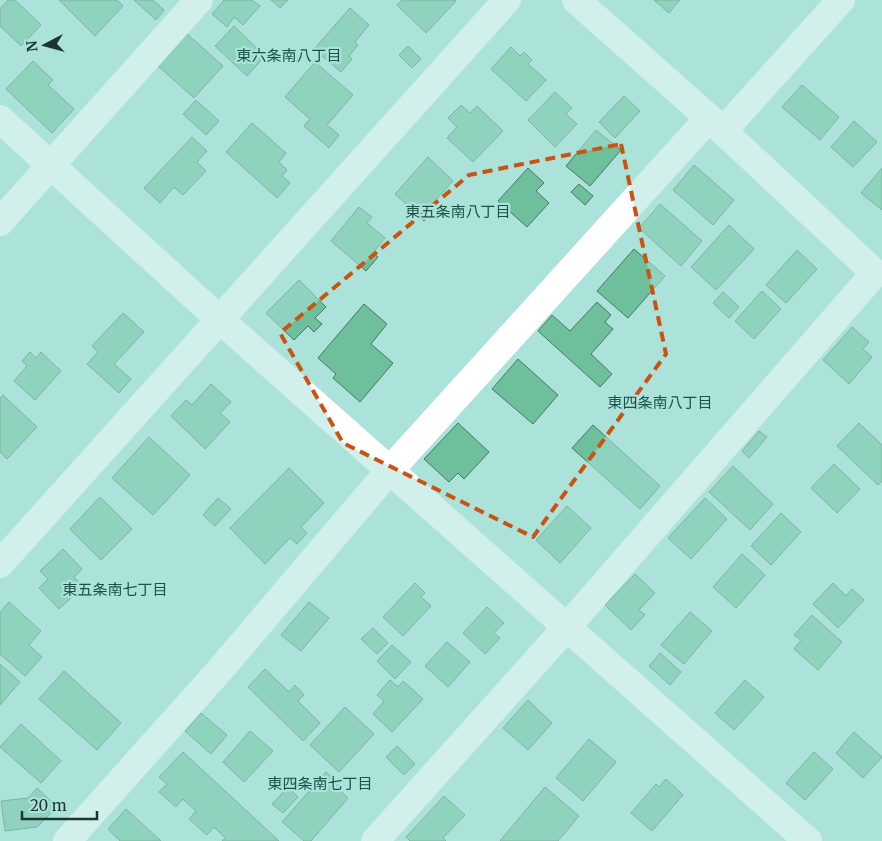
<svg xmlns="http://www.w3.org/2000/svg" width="882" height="841" font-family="Merriweather,'Noto Sans JP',serif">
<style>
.building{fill:#6ebf9b;stroke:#4a7662}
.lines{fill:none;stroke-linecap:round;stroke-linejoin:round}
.minor{stroke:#fff;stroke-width:28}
.marked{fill:none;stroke:#ca5312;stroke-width:4;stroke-dasharray:10 6;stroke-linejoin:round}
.labels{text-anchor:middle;stroke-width:4.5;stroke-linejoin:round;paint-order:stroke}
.neighbourhood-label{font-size:15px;fill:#1a514a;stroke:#abe3da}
</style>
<rect width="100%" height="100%" fill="#abe3da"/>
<g class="building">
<path d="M8,0H15L41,25L21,46L0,26V9Z"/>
<path d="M59,0H117L123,6L95,36Z"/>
<path d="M134,0H153L164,10L156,20Z"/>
<path d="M224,0H252L260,6L243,25L234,17L227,27L212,14Z"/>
<path d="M271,0H288L280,8Z"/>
<path d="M402,0H454L456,1L426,33L397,5Z"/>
<path d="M654,0H680L669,13Z"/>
<path d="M350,8L369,25L355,42L358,45L349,56L352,59L341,72L314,49Z"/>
<path d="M234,26L265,56L247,76L215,46Z"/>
<path d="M185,32L223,66L194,98L157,65Z"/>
<path d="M408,46L421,59L412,68L399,55Z"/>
<path d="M511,47L520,56L524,52L532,60L528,64L546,80L526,101L491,69Z"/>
<path d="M33,61L53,80L48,85L74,109L52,133L6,89Z"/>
<path d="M315,62L353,95L327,125L339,135L329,148L304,126L310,119L285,97Z"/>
<path d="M802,85L839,117L820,140L782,107Z"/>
<path d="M555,92L572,108L566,114L577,124L555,147L528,120Z"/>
<path d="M624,96L640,111L615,138L599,122Z"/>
<path d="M196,100L219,121L206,135L183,114Z"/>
<path d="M461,105L470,113L477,106L503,131L473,162L447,138L457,127L448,118Z"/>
<path d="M854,121L877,142L853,167L831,147Z"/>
<path d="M252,123L286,153L279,162L287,170L282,176L290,183L277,198L226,152Z"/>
<path d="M596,130L621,150L590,186L566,166Z"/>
<path d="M192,137L207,151L197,162L206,171L183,195L174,187L160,203L144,188Z"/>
<path d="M428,157L453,181L433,203L437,207L424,221L395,194Z"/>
<path d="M694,165L734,200L713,225L673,190Z"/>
<path d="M528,168L544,183L536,191L549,203L527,227L498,201Z"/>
<path d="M882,168V210L861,193Z"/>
<path d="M579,184L593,196L585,205L571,192Z"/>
<path d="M660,204L702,241L681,266L639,228Z"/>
<path d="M359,207L372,217L367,223L385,238L373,253L378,257L366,271L331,241Z"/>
<path d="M729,225L754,249L716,290L691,267Z"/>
<path d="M634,249L665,276L628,318L597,291Z"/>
<path d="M797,250L817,269L786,303L766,285Z"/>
<path d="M299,280L326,307L315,318L322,324L314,332L308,326L294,340L266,313Z"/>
<path d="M762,291L781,309L754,339L735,321Z"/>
<path d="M723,292L739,307L729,318L713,303Z"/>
<path d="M597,302L611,315L605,322L613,329L591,354L612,374L600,387L538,331L552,315L570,331Z"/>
<path d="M364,304L387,324L371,344L393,363L360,402L333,378L336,374L318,358Z"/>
<path d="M123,313L144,332L114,364L131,379L119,393L87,364L98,352L92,346Z"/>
<path d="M852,327L869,342L863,349L872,357L849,384L823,360Z"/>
<path d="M30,352L36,358L41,352L61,371L35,400L14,381L27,366L22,361Z"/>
<path d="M518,359L558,395L533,424L492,389Z"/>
<path d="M211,384L231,402L220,413L230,422L205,449L171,416L186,400L192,405Z"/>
<path d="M3,395L37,427L7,459L0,452V399Z"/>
<path d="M458,423L489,452L464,479L458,473L449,482L424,459Z"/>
<path d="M859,423L882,445V481L878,485L837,446Z"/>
<path d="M593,425L660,486L640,509L572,448Z"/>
<path d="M759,431L767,437L749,458L742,451Z"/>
<path d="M149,437L190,475L153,515L112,478Z"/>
<path d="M834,464L860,489L837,513L811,488Z"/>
<path d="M733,466L773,504L750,530L709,492Z"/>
<path d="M289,468L324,503L301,527L307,533L297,544L290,538L265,564L230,528Z"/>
<path d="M100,497L132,529L101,560L70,529Z"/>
<path d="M218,498L231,509L215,526L203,515Z"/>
<path d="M705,498L727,519L691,559L668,538Z"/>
<path d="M567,506L591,528L560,563L536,540Z"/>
<path d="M781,513L801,532L771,565L751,546Z"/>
<path d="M63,549L82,569L74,577L83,587L59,609L39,588L48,579L40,571Z"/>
<path d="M742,554L765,575L736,608L713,587Z"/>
<path d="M635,574L655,593L639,610L645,615L631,630L605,605Z"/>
<path d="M415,583L425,593L421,597L431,606L403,636L383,617Z"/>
<path d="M833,583L846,596L852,589L864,600L838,628L813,604Z"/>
<path d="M9,602L41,631L29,645L42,657L25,676L0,654V612Z"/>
<path d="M309,602L329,618L301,651L281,635Z"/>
<path d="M487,607L504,623L494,633L500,638L485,654L463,633Z"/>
<path d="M690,612L712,631L684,664L661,645Z"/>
<path d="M812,615L842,642L818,670L794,649L801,640L794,635Z"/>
<path d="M373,628L388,643L377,654L361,639Z"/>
<path d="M447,642L470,662L448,687L425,666Z"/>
<path d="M392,645L411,662L395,679L377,661Z"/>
<path d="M660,653L681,672L670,685L649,666Z"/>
<path d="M0,664L20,682L0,705Z"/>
<path d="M265,669L289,692L295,685L304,695L298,701L320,723L303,741L248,687Z"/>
<path d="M64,671L121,723L97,750L39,699Z"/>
<path d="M390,680L398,687L403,681L423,699L392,732L373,714L384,701L377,695Z"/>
<path d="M745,680L764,697L734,730L715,713Z"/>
<path d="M528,700L552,723L528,750L503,728Z"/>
<path d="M345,707L374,734L339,772L310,745Z"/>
<path d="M201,713L227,735L211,754L185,731Z"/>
<path d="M21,724L61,761L41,783L0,747Z"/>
<path d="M250,731L273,751L244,782L223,762Z"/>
<path d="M854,732L882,757L863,778L836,753Z"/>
<path d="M589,739L616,762L583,801L556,778Z"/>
<path d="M397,746L415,764L404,775L386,757Z"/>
<path d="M183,752L279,841H222L225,838L214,827L207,835L189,819L196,811L183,799L176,807L159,792L167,784L159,777Z"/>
<path d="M814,752L833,769L805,800L786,783Z"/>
<path d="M326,772L342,786L339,790L348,798L311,841H304L282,822Z"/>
<path d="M666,779L683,795L652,831L631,813L656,784L659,787Z"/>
<path d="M288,787L298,797L283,813L272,804Z"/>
<path d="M545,787L579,816L558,841H500Z"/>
<path d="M37,788L57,807L37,827L5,831L1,801L28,798Z"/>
<path d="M444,796L465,815L443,838L446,841H410L406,837Z"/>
<path d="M126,809L161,841H120L108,829Z"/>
</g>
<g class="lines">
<g class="minor">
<path d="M0,119L219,319L808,841"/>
<path d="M723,131L841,0"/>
<path d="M0,222L199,0"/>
<path d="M0,564L507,0"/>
<path d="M67,841L219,671L390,470L709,118"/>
<path d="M375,841L567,627L875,273L709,118L576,0"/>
</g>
</g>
<path d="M0 0H882V841H0ZM621,144L666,354L533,537L343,443L280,333L469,175Z" fill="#abe3da" fill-opacity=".55" fill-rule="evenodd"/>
<path class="marked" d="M621,144L666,354L533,537L343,443L280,333L469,175Z"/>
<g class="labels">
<g class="neighbourhood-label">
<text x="289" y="61">東六条南八丁目</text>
<text x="458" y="217">東五条南八丁目</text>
<text x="660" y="408">東四条南八丁目</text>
<text x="115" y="595">東五条南七丁目</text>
<text x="320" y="789">東四条南七丁目</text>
</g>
</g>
<g transform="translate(45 45) rotate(264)" stroke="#abe3da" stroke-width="4" paint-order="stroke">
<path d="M0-4L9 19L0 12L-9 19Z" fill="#1e3431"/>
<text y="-8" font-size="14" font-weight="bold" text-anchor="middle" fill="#1e3431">N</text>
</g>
<path d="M22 811v8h75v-8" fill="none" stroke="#1e3431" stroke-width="2.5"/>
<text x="30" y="811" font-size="15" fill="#1e3431" stroke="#abe3da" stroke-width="4" paint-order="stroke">20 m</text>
</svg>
